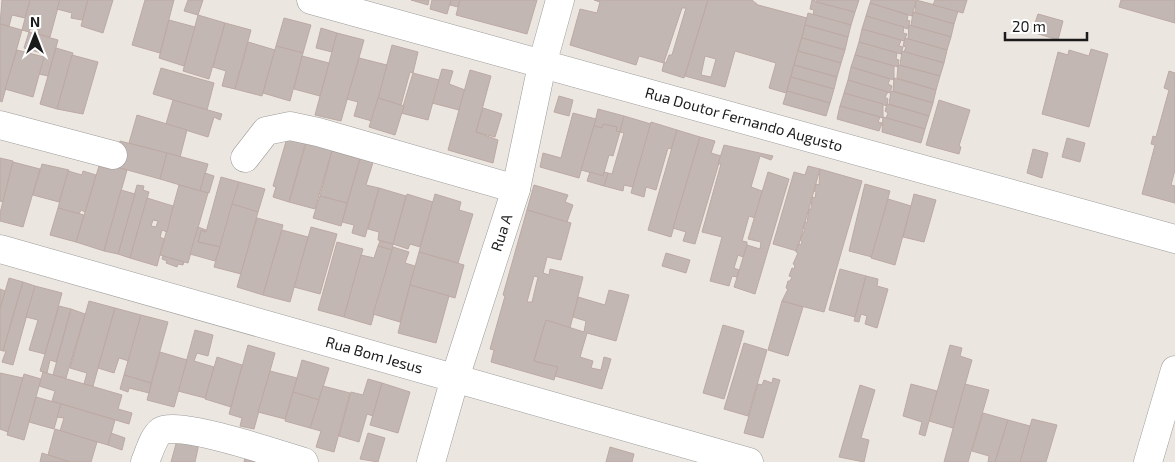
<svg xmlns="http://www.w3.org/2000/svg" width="1175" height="462" font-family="'Exo 2',sans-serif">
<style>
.building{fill:#c3b7b4;stroke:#bda9a3;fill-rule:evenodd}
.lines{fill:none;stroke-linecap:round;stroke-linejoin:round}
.minor-casing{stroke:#9c9c9c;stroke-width:29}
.minor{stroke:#fff;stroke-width:28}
.labels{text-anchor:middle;stroke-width:4.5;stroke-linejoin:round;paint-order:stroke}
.street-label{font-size:15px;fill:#1b1b1b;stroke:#fff}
</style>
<rect width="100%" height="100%" fill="#ece6e0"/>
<g class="building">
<path d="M2,0H30L25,18L12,15L9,26L0,24Z"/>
<path d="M30,0H60L50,37L38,34L39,30L33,27H31L29,32L22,30Z"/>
<path d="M60,0H88L82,20L71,18L72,13L57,9Z"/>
<path d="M88,0H113L103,33L81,26Z"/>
<path d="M145,0H174L160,53L132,45Z"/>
<path d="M188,0H203L198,15L184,11Z"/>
<path d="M411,0H429L428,5Z"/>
<path d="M432,0H451L447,14L430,9Z"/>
<path d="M451,0H460L458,7L450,5Z"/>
<path d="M460,0H537L527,34L456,15Z"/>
<path d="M594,0H708L684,78L662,71L664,63L639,56L636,65L570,45L580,9L597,13L600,2ZM682,8H686L672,55H669L666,63L664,62Z"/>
<path d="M708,0H752L758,5L807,18L786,93L769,88L776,63L735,51L725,87L685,76ZM705,56L716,59L711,77L701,75Z"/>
<path d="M812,0L855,12L851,25L813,15L814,10L810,9Z"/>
<path d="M817,0H859L855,12L816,2Z"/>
<path d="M871,0H911L916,1L912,16L870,3Z"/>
<path d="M916,0L958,11L954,24L915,13Z"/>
<path d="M935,0H967L963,13L933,5Z"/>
<path d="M1121,0H1175V23L1119,7Z"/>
<path d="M870,3L908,15L907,20L910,21L908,29L866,16Z"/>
<path d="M913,12L954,24L951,37L911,26Z"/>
<path d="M808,13L851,25L848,37L805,25Z"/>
<path d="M1038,14L1063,21L1058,40L1032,32Z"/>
<path d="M198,15L225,23L209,79L183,71Z"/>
<path d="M866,16L904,27L903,33L907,34L904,41L862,29Z"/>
<path d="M284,18L311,25L303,53L276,46Z"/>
<path d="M169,20L195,27L184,66L159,58Z"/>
<path d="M225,23L251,30L235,89L222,86L226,71L213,67Z"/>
<path d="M0,24L22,30L2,102L0,101Z"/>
<path d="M805,25L848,37L845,50L802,38Z"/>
<path d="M909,25L951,37L947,50L908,39Z"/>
<path d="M321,28L337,33L332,52L316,48Z"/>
<path d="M862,29L901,40L899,46L903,47L901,54L859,42Z"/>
<path d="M29,32L58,40L48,76L39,74L45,54L24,48Z"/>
<path d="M337,33L364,40L341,121L315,115Z"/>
<path d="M802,38L845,50L841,63L798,51Z"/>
<path d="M905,38L947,50L944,63L904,52L906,47L903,46Z"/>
<path d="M248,42L275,50L262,96L235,89Z"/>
<path d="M859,42L897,53L896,59L899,60L898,67L855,55Z"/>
<path d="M392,45L418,52L413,73L410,72L401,105L378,98Z"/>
<path d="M276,46L303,53L290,101L263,93Z"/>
<path d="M56,48L73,53L57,109L40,104Z"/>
<path d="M1091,49L1108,54L1089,127L1042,114L1058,52L1068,55L1069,50L1089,56Z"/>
<path d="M17,50L44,57L33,97L5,89Z"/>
<path d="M798,51L841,63L837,77L794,65Z"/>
<path d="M902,51L944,63L940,76L900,65Z"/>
<path d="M72,55L98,62L83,114L57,109Z"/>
<path d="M855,55L894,66V80L851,67Z"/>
<path d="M302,56L329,63L320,96L294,89Z"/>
<path d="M359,58L387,65L372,121L354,116L358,102L347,99Z"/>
<path d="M794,65L837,77L834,89L791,77Z"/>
<path d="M898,65L940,76L936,90L897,78Z"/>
<path d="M851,67L890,79L888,84L892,86L890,93L848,80Z"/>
<path d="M161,68L214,83L207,110L153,94Z"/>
<path d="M442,69L453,71L449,84L465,90L459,110L432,103Z"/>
<path d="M470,70L491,76L476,132L498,140L493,163L448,150Z"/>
<path d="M1169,71L1175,73V170L1171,185L1175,186V203L1142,194L1155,145L1151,144L1153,136L1156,137L1169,90L1164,88Z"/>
<path d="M413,73L439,80L428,120L401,113Z"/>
<path d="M791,77L834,89L830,103L787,91Z"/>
<path d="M894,78L936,90L933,103L893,91Z"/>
<path d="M848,80L888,92L885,97L888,99L887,106L844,93Z"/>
<path d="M787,91L830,103L826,116L783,104Z"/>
<path d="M891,91L933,103L929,116L889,104Z"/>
<path d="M844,93L883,104V118L840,106Z"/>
<path d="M559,96L573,100L569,116L554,112Z"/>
<path d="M378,98L404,106L395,135L369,127Z"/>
<path d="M173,100L222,114L220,120L214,117L208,137L166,124Z"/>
<path d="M939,100L970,110L959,146L961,147L959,154L926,145Z"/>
<path d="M887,104L929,116L925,129L886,118L888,113L885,111Z"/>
<path d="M840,106L880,117L878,122L882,123L879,131L837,119Z"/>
<path d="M483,108L502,114L495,137L476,132Z"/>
<path d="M598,109L624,116L620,132L616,131L617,127L603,124L602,128L594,126Z"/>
<path d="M573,113L596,119L579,178L540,167L543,153L561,158Z"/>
<path d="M137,115L187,130L180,157L129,143Z"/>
<path d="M624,116L651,124L633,187L624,185L623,191L604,186L608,173L612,174L624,133L620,132Z"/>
<path d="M883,117L925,129L921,143L882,132Z"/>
<path d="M651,122L677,130L671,149L668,148L656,190L646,187L644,197L631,193Z"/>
<path d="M603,124L617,127L616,131L620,132L613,156L609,155L603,176L581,170L594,126L602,128Z"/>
<path d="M677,130L700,137L671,237L648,230Z"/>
<path d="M309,133L335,140L315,209L289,202Z"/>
<path d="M700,137L715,141L711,153L721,156L695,244L683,241L686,232L673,228Z"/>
<path d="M287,138L305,144L289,202L273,197L276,187L273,186Z"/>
<path d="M1067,138L1085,143L1080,162L1062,157Z"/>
<path d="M120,141L167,153L160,179L113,166Z"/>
<path d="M724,145L773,156L771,160L760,156L751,187L762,191L755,218L749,216L742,241L747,242V245L743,257L738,255L734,268L739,270L737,277L732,276L729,286L710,281L722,237L702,232L721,164H718Z"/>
<path d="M1033,149L1048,153L1042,178L1027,173Z"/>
<path d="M332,151L360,159L347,203L320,196Z"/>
<path d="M362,152L375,156L366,185L379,188L365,237L352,233L354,225L342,222Z"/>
<path d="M167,153L208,164L200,191L160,179Z"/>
<path d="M0,158L13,161L3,202L0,201Z"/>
<path d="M13,162L40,169L23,227L0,221V213Z"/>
<path d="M42,164L69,170L59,202L33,195Z"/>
<path d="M99,166L110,169L111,166L127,170L104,251L76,242Z"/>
<path d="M808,166L820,169L797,251L773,244L794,172L805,175Z"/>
<path d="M820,169L862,181L824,312L782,301L788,289L786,288L788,281H790L792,277L789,276L792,268L794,269L795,265L793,264L798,253L796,252L798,244L801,245L802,241L800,240L805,229L803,228L805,222L807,223L809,209H811L812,197L815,198L816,192L814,191L816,184L819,185Z"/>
<path d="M68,171L82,175L83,171L96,175L85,212L81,210L79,214L58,208Z"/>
<path d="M590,172L603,176L604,172L608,173L604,186L587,181Z"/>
<path d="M768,172L789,179L755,294L734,287L747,245L760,249L761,242L748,239Z"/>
<path d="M205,173L214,176L209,193L200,191Z"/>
<path d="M221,177L239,182L220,247L198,242L201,230L206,232Z"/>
<path d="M239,182L265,189L258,212L232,204Z"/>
<path d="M865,184L890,191L872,257L849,251Z"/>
<path d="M137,185L144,186L143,190L149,192L130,258L118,254Z"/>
<path d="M179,185L208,193L188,263L160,255Z"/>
<path d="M534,185L568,195L565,202L573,205L567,222L527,210Z"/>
<path d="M379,188L406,196L393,244L378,240L379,232L368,229Z"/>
<path d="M121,190L135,194L118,254L104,251Z"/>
<path d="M407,194L433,202L420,247L410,244L408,249L393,244Z"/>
<path d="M435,194L461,202L459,210L473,214L458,263L419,252Z"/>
<path d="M914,194L936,200L924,242L903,237Z"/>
<path d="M320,196L347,203L341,226L313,218Z"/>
<path d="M147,198L173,206L167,232L162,230L160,237L164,239L157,266L130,258ZM153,220L158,221L156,227L151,226Z"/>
<path d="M888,199L911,206L895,265L871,258Z"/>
<path d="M232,204L258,212L241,274L214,267Z"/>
<path d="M58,208L84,215L76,242L50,235Z"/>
<path d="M527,210L571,223L561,260L547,257L543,273L549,275L550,269L583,277L570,328L546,320L542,333L534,361L558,367L554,380L491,362L494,350L490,349L505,296L503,295ZM534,276L538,277L532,302H527Z"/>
<path d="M257,218L283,225L263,295L237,287Z"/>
<path d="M198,227L206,230V232L201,230L198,242L220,247L215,261L190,254Z"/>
<path d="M311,227L337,234L320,294L294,287Z"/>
<path d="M282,230L308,237L290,302L263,295Z"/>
<path d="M380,241L393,244L392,250L378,246Z"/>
<path d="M337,242L363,249L344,317L318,310Z"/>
<path d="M378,246L392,250L371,325L344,317L361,255L374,258Z"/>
<path d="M393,247L409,252L405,263L415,266L400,322L373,314Z"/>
<path d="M419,252L464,265L455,298L410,285Z"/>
<path d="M666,253L690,260L686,273L662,266Z"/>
<path d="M163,256L184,262L183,265L178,264L177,267L166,263L167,261L162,259Z"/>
<path d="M840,269L866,276L855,317L829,310Z"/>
<path d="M866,276L878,279L877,286L888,289L877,328L865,324L867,316L861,314L859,322L854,321Z"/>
<path d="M9,278L23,282L3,351L0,350V309Z"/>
<path d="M23,282L35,286L13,365L2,362L6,351H3Z"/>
<path d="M410,285L449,296L436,343L398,333Z"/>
<path d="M35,286L62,293L45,354L29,350L38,320L26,317Z"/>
<path d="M0,289L5,291L0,309Z"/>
<path d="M609,290L629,295L616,341L587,333L580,357L593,361L591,368L601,370L604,357L611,359L602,389L555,376L558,367L534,361L546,320L584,332L586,321L573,317L578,297L605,305Z"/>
<path d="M89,301L115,308L93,386L84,384L87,373L70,368Z"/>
<path d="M782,301L803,307L788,356L768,350Z"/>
<path d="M59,306L71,309L56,362L50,360L47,373L40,371Z"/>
<path d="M115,308L141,315L129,361L119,358L114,373L98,368Z"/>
<path d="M71,309L85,314L66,378L53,375Z"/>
<path d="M141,315L168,322L151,383L124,375Z"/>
<path d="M723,325L744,331L724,399L703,393Z"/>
<path d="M195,330L213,335L208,356L197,353L194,361L214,367L205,398L178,391Z"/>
<path d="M744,343L767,350L748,416L724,409Z"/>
<path d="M248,345L275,353L254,429L240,426L242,418L229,414Z"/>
<path d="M950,345L962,348L960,356L972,360L953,428L929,421Z"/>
<path d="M160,352L187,360L174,407L147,400Z"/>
<path d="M217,357L242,365L231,407L205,399Z"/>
<path d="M302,360L329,368L319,400L293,392Z"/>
<path d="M270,371L297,378L285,419L258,412Z"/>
<path d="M43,372L122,395L118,409L132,413L129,424L52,401L55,391L39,386Z"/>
<path d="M0,373L23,378L8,432L0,429Z"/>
<path d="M24,374L41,379L24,440L7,435Z"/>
<path d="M124,375L151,383L149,393L129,388L128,392L120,389Z"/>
<path d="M773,378L780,380L763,438L744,433L758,384L762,385L764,380L772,383Z"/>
<path d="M368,379L382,383L373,416L367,414L359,442L339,436L351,392L363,395Z"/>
<path d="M382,383L410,392L398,433L370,425Z"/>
<path d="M911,384L937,391L925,436L919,434L922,422L903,416Z"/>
<path d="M965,384L989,390L968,462H944Z"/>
<path d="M860,385L875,390L861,438L869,440L864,462L839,457Z"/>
<path d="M323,386L350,393L334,452L316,447L321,431L310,428Z"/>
<path d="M293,392L319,400L310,428L285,421Z"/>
<path d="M36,397L61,404L54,429L29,422Z"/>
<path d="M61,404L115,420L108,445L60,431L64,418L57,417Z"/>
<path d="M983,413L1008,420L995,462H988L989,456L972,451Z"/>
<path d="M1032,419L1057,425L1046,462H1020Z"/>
<path d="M1008,420L1030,426L1020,462H995Z"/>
<path d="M55,429L97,442L91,462H70L48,455Z"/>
<path d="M111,433L125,438L122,450L108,445Z"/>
<path d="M179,433L200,439L195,462H171Z"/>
<path d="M368,433L385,438L378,462L360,459Z"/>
<path d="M610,447L634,454L632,462H606Z"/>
<path d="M42,453L48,455L70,462H40Z"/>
<path d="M246,454L273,462H244Z"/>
</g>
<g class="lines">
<g class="minor-casing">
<g id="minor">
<path id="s1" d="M311,0L1175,239"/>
<path d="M0,125L113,155"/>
<path d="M245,158L266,131L290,126L318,132L516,189"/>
<path id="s2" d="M0,249L749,462"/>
<path d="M145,462C149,453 153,437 161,431C178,420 281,455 304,462"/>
<path id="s3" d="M431,462L455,378L516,189L542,65L560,0"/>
<path d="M1148,462L1175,370"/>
</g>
</g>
<use href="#minor" class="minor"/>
</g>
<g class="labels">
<g class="street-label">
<text dy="5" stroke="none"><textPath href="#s1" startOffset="449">Rua Doutor Fernando Augusto</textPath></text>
<text dy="5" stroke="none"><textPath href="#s3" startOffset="240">Rua A</textPath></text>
<text dy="5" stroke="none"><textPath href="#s2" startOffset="389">Rua Bom Jesus</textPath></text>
</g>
</g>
<g transform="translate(35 35)" stroke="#ffffff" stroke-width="4" paint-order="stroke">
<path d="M0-4L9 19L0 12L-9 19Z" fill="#1b1b1b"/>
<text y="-8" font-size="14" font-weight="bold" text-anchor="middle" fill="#1b1b1b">N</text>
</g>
<path d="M1005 32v8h82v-8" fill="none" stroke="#1b1b1b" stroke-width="2.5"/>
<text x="1012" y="32" font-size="15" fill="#1b1b1b" stroke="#ffffff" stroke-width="4" paint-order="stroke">20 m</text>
</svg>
